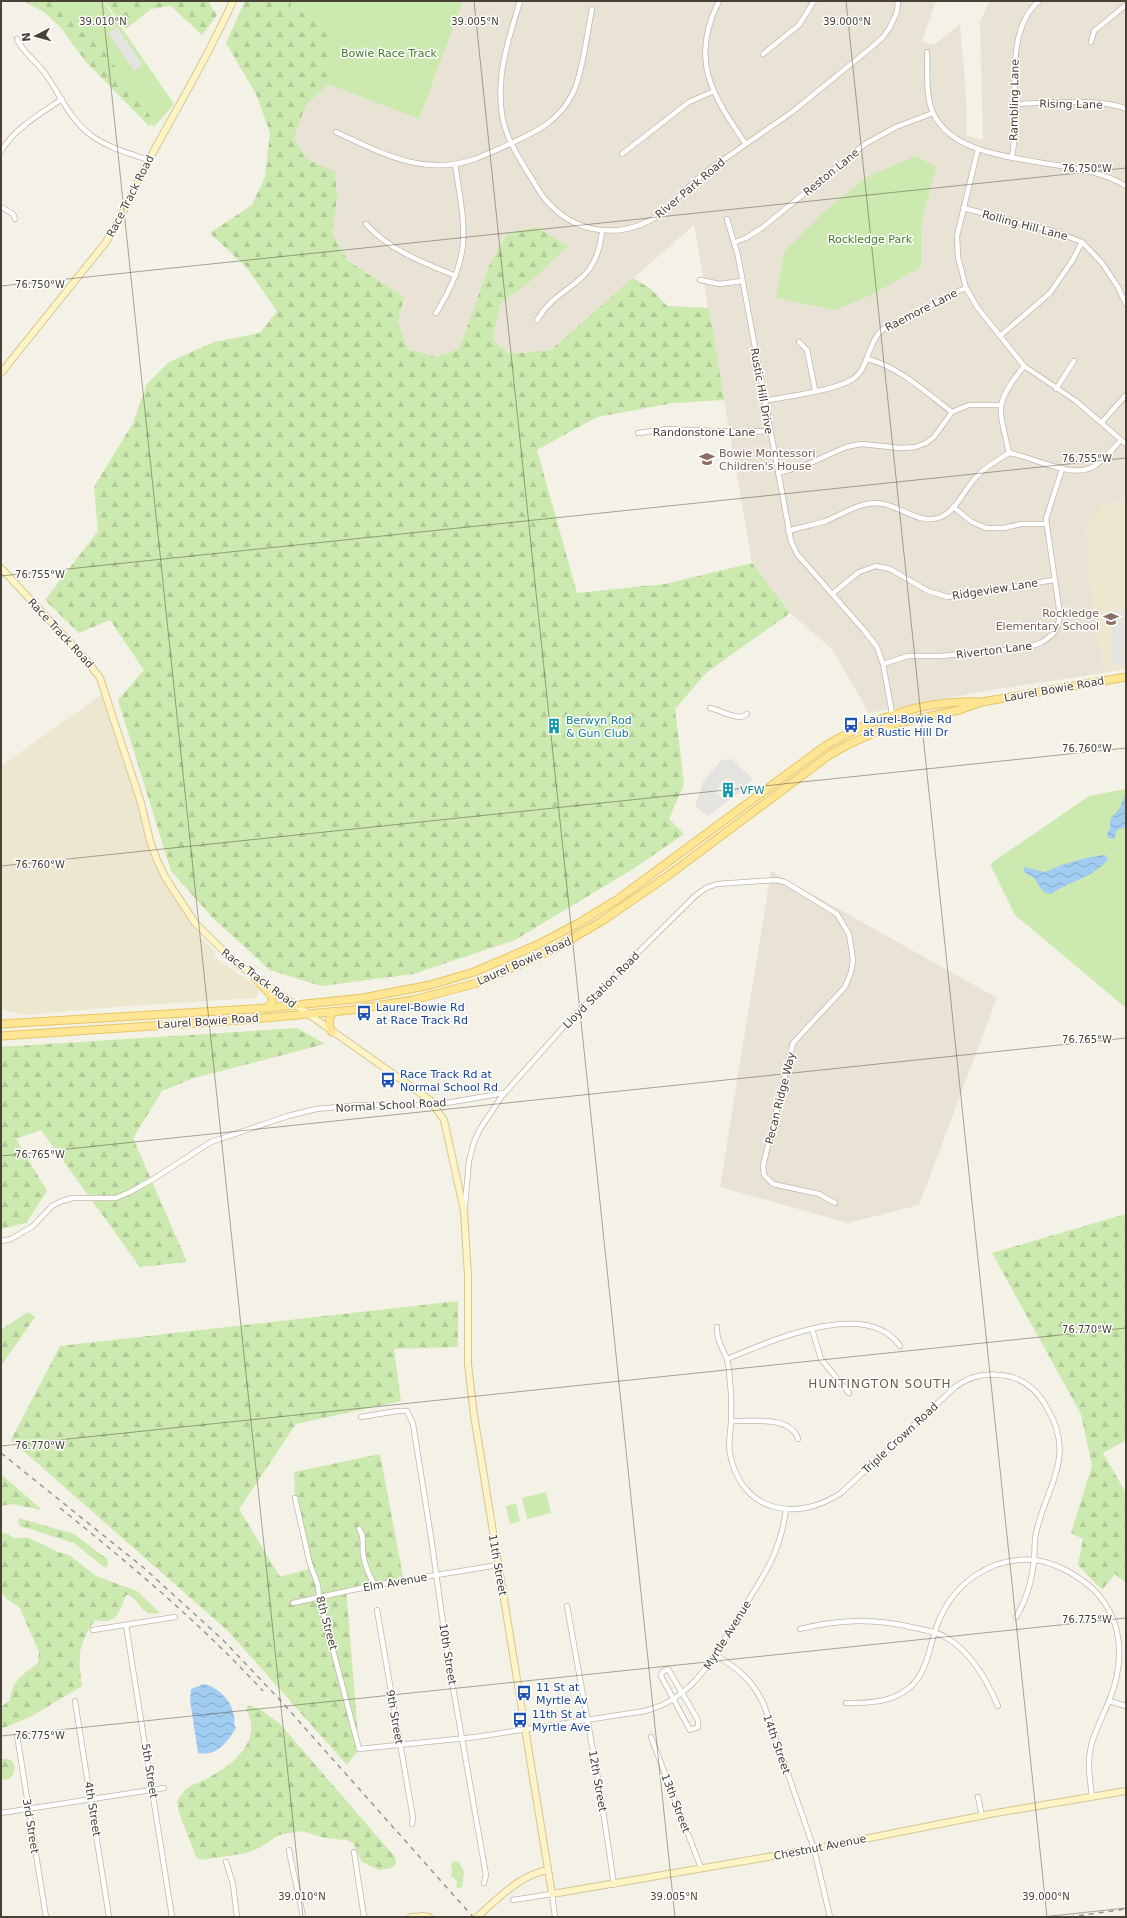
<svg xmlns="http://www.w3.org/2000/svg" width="1127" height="1918" font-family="'DejaVu Sans',sans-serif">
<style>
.residential{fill:#e8e3d5}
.education{fill:#ede7d0}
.green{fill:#cce9af}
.forest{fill:url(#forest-firs)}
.parking{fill:#e5e3df;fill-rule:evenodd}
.water{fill:url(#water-waves)}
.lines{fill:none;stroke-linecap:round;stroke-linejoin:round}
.street-casing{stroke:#c0b9a9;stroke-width:6}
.secondary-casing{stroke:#d5c796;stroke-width:8}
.primary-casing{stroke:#e6c662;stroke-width:9}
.street{stroke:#fff;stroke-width:4.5}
.secondary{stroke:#fff4c6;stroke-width:6}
.primary{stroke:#ffe695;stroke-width:7}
.rail{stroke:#969696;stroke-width:1.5;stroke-dasharray:5 5;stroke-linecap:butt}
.ticks{fill:none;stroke:#474136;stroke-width:1;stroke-opacity:0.45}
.labels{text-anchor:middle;stroke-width:3;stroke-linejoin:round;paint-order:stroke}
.park-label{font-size:11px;fill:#427a27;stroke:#fff}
.street-label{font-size:11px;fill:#474136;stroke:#fff}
.education-label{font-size:11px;fill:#785e54;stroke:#fff;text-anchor:start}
.transit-label{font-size:11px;fill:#164399;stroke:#fff;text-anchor:start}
.culture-label{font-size:11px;fill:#0d838f;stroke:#fff;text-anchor:start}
.neighbourhood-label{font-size:12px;letter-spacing:1px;fill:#6a604d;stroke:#fff}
.ticks-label{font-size:10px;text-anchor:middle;fill:#474136;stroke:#fff;stroke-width:3;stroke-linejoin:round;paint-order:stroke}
</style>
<defs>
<pattern id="forest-firs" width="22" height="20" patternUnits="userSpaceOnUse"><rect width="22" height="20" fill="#cce9af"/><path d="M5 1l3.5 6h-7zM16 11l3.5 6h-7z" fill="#b1c997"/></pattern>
<pattern id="water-waves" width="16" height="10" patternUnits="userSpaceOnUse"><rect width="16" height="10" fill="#a2cdf2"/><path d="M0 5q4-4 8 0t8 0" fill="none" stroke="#86a8c5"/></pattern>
</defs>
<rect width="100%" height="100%" fill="#f4f1e7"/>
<g class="residential">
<path d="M463,1H936L922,41L934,45L960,24L966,96L967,136L983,140L980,22L989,2L1126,1V504L1118,501L1089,570L1104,673L984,691L869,713L832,649L790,613L752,563L694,225L551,350L509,354L493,340L500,304L536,277L568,246L489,266L459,349L436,357L408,349L398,323L403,297L348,261L332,233L337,198L335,173L305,158L294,138L306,105L328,84L419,119Z"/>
<path d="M771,871L997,998L919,1205L848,1223L720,1187Z"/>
</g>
<g class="education">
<path d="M1118,501L1126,504V669L1104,673L1089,570L1085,528L1101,505Z"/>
<path d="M101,695L138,800L149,851L159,875L199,935L216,953L214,957L260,989L256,998L126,1006L25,1015L1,1009V766Z"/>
</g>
<g class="green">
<path d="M43,1H103L174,104L154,127L101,52Z"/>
<path d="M292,1H463L419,119L328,84V27L290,6Z"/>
<path d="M915,156L936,167L921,225V267L871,295L835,310L776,298L784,252L826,210L867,177Z"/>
<path d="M1126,789V1008L1015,915L990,864L1089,796Z"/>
<path d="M546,1492L551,1513L527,1519L522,1498Z"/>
<path d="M516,1504L520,1521L510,1524L506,1506Z"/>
<path d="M454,1861L459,1862L464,1872L462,1887L459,1889L456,1886L457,1881L451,1876L452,1871L451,1864Z"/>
</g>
<g class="forest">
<path d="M23,1H64C97,39 126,80 154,122L149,126L86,62L61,28L44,12Z"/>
<path d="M104,1H208L217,15L202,35L171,6L151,9L126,29Z"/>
<path d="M245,1H292L290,6L328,27V84L306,105L294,138L305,158L335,172L337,198L332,233L348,261L404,297L398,323L408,349L436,357L459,349L489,266L507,234L536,227L568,246L536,277L500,304L493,340L509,354L551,350L633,278L651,289L667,306L709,308L724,400L674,403L597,417L537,450L577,593L665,584L752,563L790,613L707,672L675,709L684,784L669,819L684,834L633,869L515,940L413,974L321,986L270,970L212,917L171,871L118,700L144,670L110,620L79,633L45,600L98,531L94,487L133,423L147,384L169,362L214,342L260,333L277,311L247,268L210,233L252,205L265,177L270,133L256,94L226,43Z"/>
<path d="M297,1028L325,1044L194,1078L162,1091L133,1138L187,1262L140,1267L41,1130L16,1139L47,1191L26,1223L1,1229V1047Z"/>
<path d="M1126,1214V1440L1103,1453L1126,1493V1583L1115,1574L1102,1590L1078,1565L1083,1539L1071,1533L1092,1466L1081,1414L992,1253Z"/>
<path d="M458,1301V1347L394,1349L401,1401L296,1424L239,1509L280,1577L312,1568L295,1498L294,1472L380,1454L403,1577L346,1588L359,1749L347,1765L229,1632L11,1440L60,1346Z"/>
<path d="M28,1312L35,1317L1,1366V1330Z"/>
<path d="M1,1474L42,1510L12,1504L1,1506Z"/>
<path d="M19,1518L74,1534L107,1559L108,1565L105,1568L74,1543L20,1526L18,1521Z"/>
<path d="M3,1533L8,1534L13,1538H29L58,1552L69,1555L96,1576L137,1591L160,1613C139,1616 143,1603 129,1595H126C118,1614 118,1624 95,1620C77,1647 78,1655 82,1686L30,1717L1,1729V1707L10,1700C12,1680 23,1675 38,1663L39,1652L20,1608L7,1599L1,1592V1535Z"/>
<path d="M249,1705L261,1710L280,1724L395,1857L396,1864L392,1868L379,1870L362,1862L353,1843L347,1840L324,1838L302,1831L279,1835L259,1848L247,1853L201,1860L196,1857L179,1813L177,1801C180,1797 183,1792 186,1789C191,1784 202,1782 208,1778C233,1765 264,1740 246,1710Z"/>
<path d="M1,1759H7L12,1761C16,1768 15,1774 9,1779L1,1780Z"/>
</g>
<g class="parking">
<path d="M117,27L143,65L134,71L108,33Z"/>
<path d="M1126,609V664L1114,666L1111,645L1114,643L1109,612Z"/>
<path d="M731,759L753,779L736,795L708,816L695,807L703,782L721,760ZM727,778L737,786L724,799L715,792Z"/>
</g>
<g class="water">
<path d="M1126,792V827L1117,830L1114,839L1108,838L1107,834L1110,828V819L1120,808Z"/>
<path d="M1105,855L1108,859C1095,877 1069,881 1051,894L1043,892L1035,879L1023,871L1025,867L1045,872C1065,863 1084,857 1105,855Z"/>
<path d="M204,1684C218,1687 232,1701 234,1716C235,1721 233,1724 236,1728C227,1742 217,1757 198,1753L190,1700L191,1689Z"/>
</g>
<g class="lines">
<g class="street-casing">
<g id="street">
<path d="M520,1C510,35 498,68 501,105C502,130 514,150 527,171C533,180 538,191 545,199C575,235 621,240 659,215L703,174L792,112L872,47L883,37L890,27L897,12L898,1"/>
<path d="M719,1C689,60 712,94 745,143"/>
<path d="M17,39C23,53 35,60 44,72C59,92 70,121 92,136C109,148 129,153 148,160"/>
<path d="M1091,42L1094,31L1126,5"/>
<path d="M927,52C928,72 925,95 933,113C960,172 1075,153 1126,186"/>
<path d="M763,54L799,25L814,1"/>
<path d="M1016,104C1043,103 1102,98 1126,109"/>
<path d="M336,132C382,153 423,177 475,159C488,154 501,148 514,142C539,130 558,121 572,95C582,76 587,33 592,9"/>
<path d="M978,149L957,236L958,257L966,288L977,307L1024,366L1076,401L1126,444"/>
<path d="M1,151C15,128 40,114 62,99"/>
<path d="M622,154L689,102L712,92"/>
<path d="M1012,156C1022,110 1000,34 1039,1"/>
<path d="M1,207L13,214L15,219"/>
<path d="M963,208L1053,231L1082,242L1102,263L1118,287L1126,304"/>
<path d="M727,219L738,256L791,541L797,554L863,629L877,647L883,664L894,724"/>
<path d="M366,224C389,250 424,263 456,276"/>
<path d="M735,242L746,238L762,228L865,144L896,127L933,113"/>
<path d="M700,280L720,284L742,281"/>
<path d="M436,313C473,254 465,230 455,164"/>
<path d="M537,320C561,280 595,290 602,232"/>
<path d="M1000,336L1050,293L1072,261L1082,242"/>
<path d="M799,342L807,350L815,390"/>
<path d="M867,359C900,367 925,392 952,412"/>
<path d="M1056,389L1074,361"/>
<path d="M764,401C788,396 834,391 853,379C869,368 867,345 880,332C888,323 902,322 912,317C931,307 946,295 966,288"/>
<path d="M1102,422L1126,395"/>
<path d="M638,433L667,429L740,432L770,431"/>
<path d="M1009,453C999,407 993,405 1024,366"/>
<path d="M778,473L806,465L846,447L861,444L901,448L916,447L926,443L934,437L952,412L969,405H1000"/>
<path d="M953,507L972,522L986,528H1004L1021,524H1046"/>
<path d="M788,531C800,527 814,525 826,521C843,514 858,503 877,503C899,504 919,526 941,517C957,510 965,488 977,476C986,466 998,460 1009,453C1035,457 1071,480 1095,466C1105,459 1113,449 1121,440"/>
<path d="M832,594L859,572L876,566L890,569L928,591L948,597L1054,580"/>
<path d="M883,664L908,656H941L1025,648L1041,643L1053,634L1058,625L1060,615L1046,519L1062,469"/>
<path d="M710,708C721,710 738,722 747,714"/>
<path d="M465,1205L469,1161L474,1142L480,1129L502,1096L567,1023L695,896L706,888L717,884L776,880L785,882L837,914L849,934L853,960L851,972L845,987L793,1043L763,1166L764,1175L773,1184L819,1194L835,1203"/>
<path d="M1,1241L11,1239L33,1226L52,1206L62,1201L73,1198H116L130,1192L155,1178L211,1142L288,1116L316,1109L360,1105H435L504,1093"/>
<path d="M717,1327C716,1340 723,1348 727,1359C729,1367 730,1375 730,1383C732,1396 731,1410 731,1423C730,1433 728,1444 730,1454C741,1512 796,1523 841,1493L955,1387C972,1374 992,1372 1012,1377C1028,1382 1038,1392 1046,1406C1077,1456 1047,1484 1036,1533C1034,1542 1035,1550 1034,1560C1032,1580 1027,1599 1016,1617"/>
<path d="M812,1329L821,1359L849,1393"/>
<path d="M727,1359C769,1342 866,1297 900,1346"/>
<path d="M361,1417L397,1411H407L413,1424L431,1537L448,1659L486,1875L484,1883"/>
<path d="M731,1421C750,1422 791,1415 798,1439"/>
<path d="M295,1498L310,1564L318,1585L319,1597L359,1749L476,1737L645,1711C694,1699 714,1656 738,1617C762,1577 779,1558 786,1510"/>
<path d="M359,1529C365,1536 362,1546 363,1554C365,1565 369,1576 375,1585"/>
<path d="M293,1603L375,1585L498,1565"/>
<path d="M567,1606L600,1790L614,1885"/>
<path d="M377,1610L413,1818L412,1824"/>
<path d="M126,1625L172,1917"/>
<path d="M800,1629C840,1619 875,1618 915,1628C926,1630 937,1632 947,1638C972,1653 987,1680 998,1706"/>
<path d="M93,1630L175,1617"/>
<path d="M716,1655C739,1670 752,1679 764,1705L814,1849L830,1917"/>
<path d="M668,1669L698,1720V1727L690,1730L661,1676L662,1672Z"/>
<path d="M75,1701L109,1917"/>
<path d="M1109,1701L1126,1706"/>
<path d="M846,1703C869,1703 891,1703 909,1688C928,1673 929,1645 938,1623C953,1584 991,1556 1034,1560C1055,1562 1077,1575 1093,1589C1124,1620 1125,1662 1109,1701C1103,1716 1095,1730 1091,1746C1087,1763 1090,1780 1092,1797"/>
<path d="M17,1735L46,1917"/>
<path d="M651,1737L701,1868"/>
<path d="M978,1797L982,1816"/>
<path d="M1,1813L164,1788"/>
<path d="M289,1850C293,1873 299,1894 303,1917"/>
<path d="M354,1852L364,1917"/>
<path d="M226,1862L233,1884L237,1917"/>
<path d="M513,1900L552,1894L555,1917"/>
</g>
</g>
<g class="secondary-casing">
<g id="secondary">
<path d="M1,373L106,242C124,215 134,186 150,158C178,106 209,55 233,1"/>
<path d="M1,568L87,661L100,678L141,803L150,841L157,860L165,877L195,923L236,963L430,1100L444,1120L464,1211L468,1276V1364L474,1415L552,1894L814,1849L990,1814L1126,1791"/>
<path d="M411,1917L423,1916L429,1917"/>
<path d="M477,1917C499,1898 519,1875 548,1870"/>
</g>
</g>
<g class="primary-casing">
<g id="primary">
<path d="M255,978L272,996V1003L267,1008"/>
<path d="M1,1024L267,1008L363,998L430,985L474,972L537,945L577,924L618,899L825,746C871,719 924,700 978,702"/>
<path d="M332,1032C328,1024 328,1020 333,1012"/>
<path d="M1,1036L242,1020L351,1010L413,1000L477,983L552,950L602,921L666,877L828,756L847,745L894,724L959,710L982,702L1126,677"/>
</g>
</g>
<use href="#street" class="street"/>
<use href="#secondary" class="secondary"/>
<use href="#primary" class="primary"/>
<g class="rail">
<path d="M1,1453L144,1568L222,1639L281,1701L473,1917"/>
<path d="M60,1508C131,1565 200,1623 263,1691"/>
<path d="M1069,1917L1126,1909"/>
</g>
</g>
<path class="ticks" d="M102,1L303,1917M474,1L675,1917M846,1L1047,1917M1,286L1126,168M1,576L1126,458M1,866L1126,748M1,1156L1126,1038M1,1446L1126,1328M1,1736L1126,1618M1042,1917L1126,1908"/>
<defs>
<g id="school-bare" transform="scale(1.2)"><path d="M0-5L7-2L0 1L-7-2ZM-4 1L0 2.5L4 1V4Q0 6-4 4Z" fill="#8d6e63" stroke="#fff" stroke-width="2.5" paint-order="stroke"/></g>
<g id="bus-bare" transform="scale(1.2)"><path d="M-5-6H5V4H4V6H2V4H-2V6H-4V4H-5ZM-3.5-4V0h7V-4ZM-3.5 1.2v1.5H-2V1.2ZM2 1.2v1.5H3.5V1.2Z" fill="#1a4fb4" stroke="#fff" stroke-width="2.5" paint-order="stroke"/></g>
<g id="building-bare" transform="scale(1.2)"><path d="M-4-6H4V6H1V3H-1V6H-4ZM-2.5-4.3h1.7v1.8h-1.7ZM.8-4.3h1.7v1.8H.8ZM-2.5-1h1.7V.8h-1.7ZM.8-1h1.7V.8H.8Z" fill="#0f9aa8" stroke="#fff" stroke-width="2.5" paint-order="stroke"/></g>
</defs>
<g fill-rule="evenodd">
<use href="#school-bare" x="707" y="459"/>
<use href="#school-bare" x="1111" y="619"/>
<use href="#bus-bare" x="851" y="725"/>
<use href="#building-bare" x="554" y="726"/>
<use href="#building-bare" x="728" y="790"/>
<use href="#bus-bare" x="364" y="1013"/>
<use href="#bus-bare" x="388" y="1080"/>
<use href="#bus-bare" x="524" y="1693"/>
<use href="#bus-bare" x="520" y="1720"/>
</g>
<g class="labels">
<g class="park-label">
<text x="389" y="57">Bowie Race Track</text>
<text x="870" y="243">Rockledge Park</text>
</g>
<g class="street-label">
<text transform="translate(1014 100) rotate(-89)" y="4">Rambling Lane</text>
<text transform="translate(1071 104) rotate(1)" y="4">Rising Lane</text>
<text transform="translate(831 172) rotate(-39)" y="4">Reston Lane</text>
<text transform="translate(690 188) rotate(-40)" y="4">River Park Road</text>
<text transform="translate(130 196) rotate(-63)" y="4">Race Track Road</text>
<text transform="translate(1025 225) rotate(15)" y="4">Rolling Hill Lane</text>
<text transform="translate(921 310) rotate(-27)" y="4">Raemore Lane</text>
<text transform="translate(762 391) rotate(80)" y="4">Rustic Hill Drive</text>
<text x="704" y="436">Randonstone Lane</text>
<text transform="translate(995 589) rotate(-9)" y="4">Ridgeview Lane</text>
<text transform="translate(61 633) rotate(47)" y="4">Race Track Road</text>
<text transform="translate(994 650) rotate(-7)" y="4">Riverton Lane</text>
<text transform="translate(1054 689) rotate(-10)" y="4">Laurel Bowie Road</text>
<text transform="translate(524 961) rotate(-24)" y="4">Laurel Bowie Road</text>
<text transform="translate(259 978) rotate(37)" y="4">Race Track Road</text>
<text transform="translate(601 990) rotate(-45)" y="4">Lloyd Station Road</text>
<text transform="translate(208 1021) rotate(-4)" y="4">Laurel Bowie Road</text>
<text transform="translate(780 1098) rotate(-76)" y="4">Pecan Ridge Way</text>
<text transform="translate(391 1105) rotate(-3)" y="4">Normal School Road</text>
<text transform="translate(900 1438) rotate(-43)" y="4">Triple Crown Road</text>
<text transform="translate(498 1565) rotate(80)" y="4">11th Street</text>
<text transform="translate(395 1582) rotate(-10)" y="4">Elm Avenue</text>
<text transform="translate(327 1623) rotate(75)" y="4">8th Street</text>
<text transform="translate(727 1635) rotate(-58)" y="4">Myrtle Avenue</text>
<text transform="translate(448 1654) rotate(81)" y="4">10th Street</text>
<text transform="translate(395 1717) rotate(80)" y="4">9th Street</text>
<text transform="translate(777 1744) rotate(71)" y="4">14th Street</text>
<text transform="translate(150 1771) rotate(81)" y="4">5th Street</text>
<text transform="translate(598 1781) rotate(80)" y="4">12th Street</text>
<text transform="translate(676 1803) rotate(69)" y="4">13th Street</text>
<text transform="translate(93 1809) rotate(81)" y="4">4th Street</text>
<text transform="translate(31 1826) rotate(81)" y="4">3rd Street</text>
<text transform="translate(820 1847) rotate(-11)" y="4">Chestnut Avenue</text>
</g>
<g class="education-label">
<text x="719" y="457">Bowie Montessori<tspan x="719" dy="13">Children's House</tspan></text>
<text x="1099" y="617" text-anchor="end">Rockledge<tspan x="1099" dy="13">Elementary School</tspan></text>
</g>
<g class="transit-label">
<text x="863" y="723">Laurel-Bowie Rd<tspan x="863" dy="13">at Rustic Hill Dr</tspan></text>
<text x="376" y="1011">Laurel-Bowie Rd<tspan x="376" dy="13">at Race Track Rd</tspan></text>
<text x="400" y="1078">Race Track Rd at<tspan x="400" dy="13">Normal School Rd</tspan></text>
<text x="536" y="1691">11 St at<tspan x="536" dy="13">Myrtle Av</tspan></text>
<text x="532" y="1718">11th St at<tspan x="532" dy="13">Myrtle Ave</tspan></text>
</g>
<g class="culture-label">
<text x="566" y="724">Berwyn Rod<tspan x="566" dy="13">&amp; Gun Club</tspan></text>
<text x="740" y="794">VFW</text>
</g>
<g class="neighbourhood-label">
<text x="880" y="1388">HUNTINGTON SOUTH</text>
</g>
</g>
<g class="ticks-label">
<text x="103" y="25">39.010°N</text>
<text x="475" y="25">39.005°N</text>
<text x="847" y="25">39.000°N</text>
<text x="1087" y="172">76.750°W</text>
<text x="40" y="288">76.750°W</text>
<text x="1087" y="462">76.755°W</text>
<text x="40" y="578">76.755°W</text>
<text x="1087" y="752">76.760°W</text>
<text x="40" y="868">76.760°W</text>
<text x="1087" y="1043">76.765°W</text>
<text x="40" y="1158">76.765°W</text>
<text x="1087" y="1333">76.770°W</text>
<text x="40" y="1449">76.770°W</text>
<text x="1087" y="1623">76.775°W</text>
<text x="40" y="1739">76.775°W</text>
<text x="302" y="1900">39.010°N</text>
<text x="674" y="1900">39.005°N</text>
<text x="1046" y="1900">39.000°N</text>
</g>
<rect width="1127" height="1918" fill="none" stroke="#474136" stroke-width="4"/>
<g transform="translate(36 36) rotate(264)" stroke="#ffffff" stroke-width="3" paint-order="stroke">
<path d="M0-3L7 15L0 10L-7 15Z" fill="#474136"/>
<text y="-6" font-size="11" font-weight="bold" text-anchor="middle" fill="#474136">N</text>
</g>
</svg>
